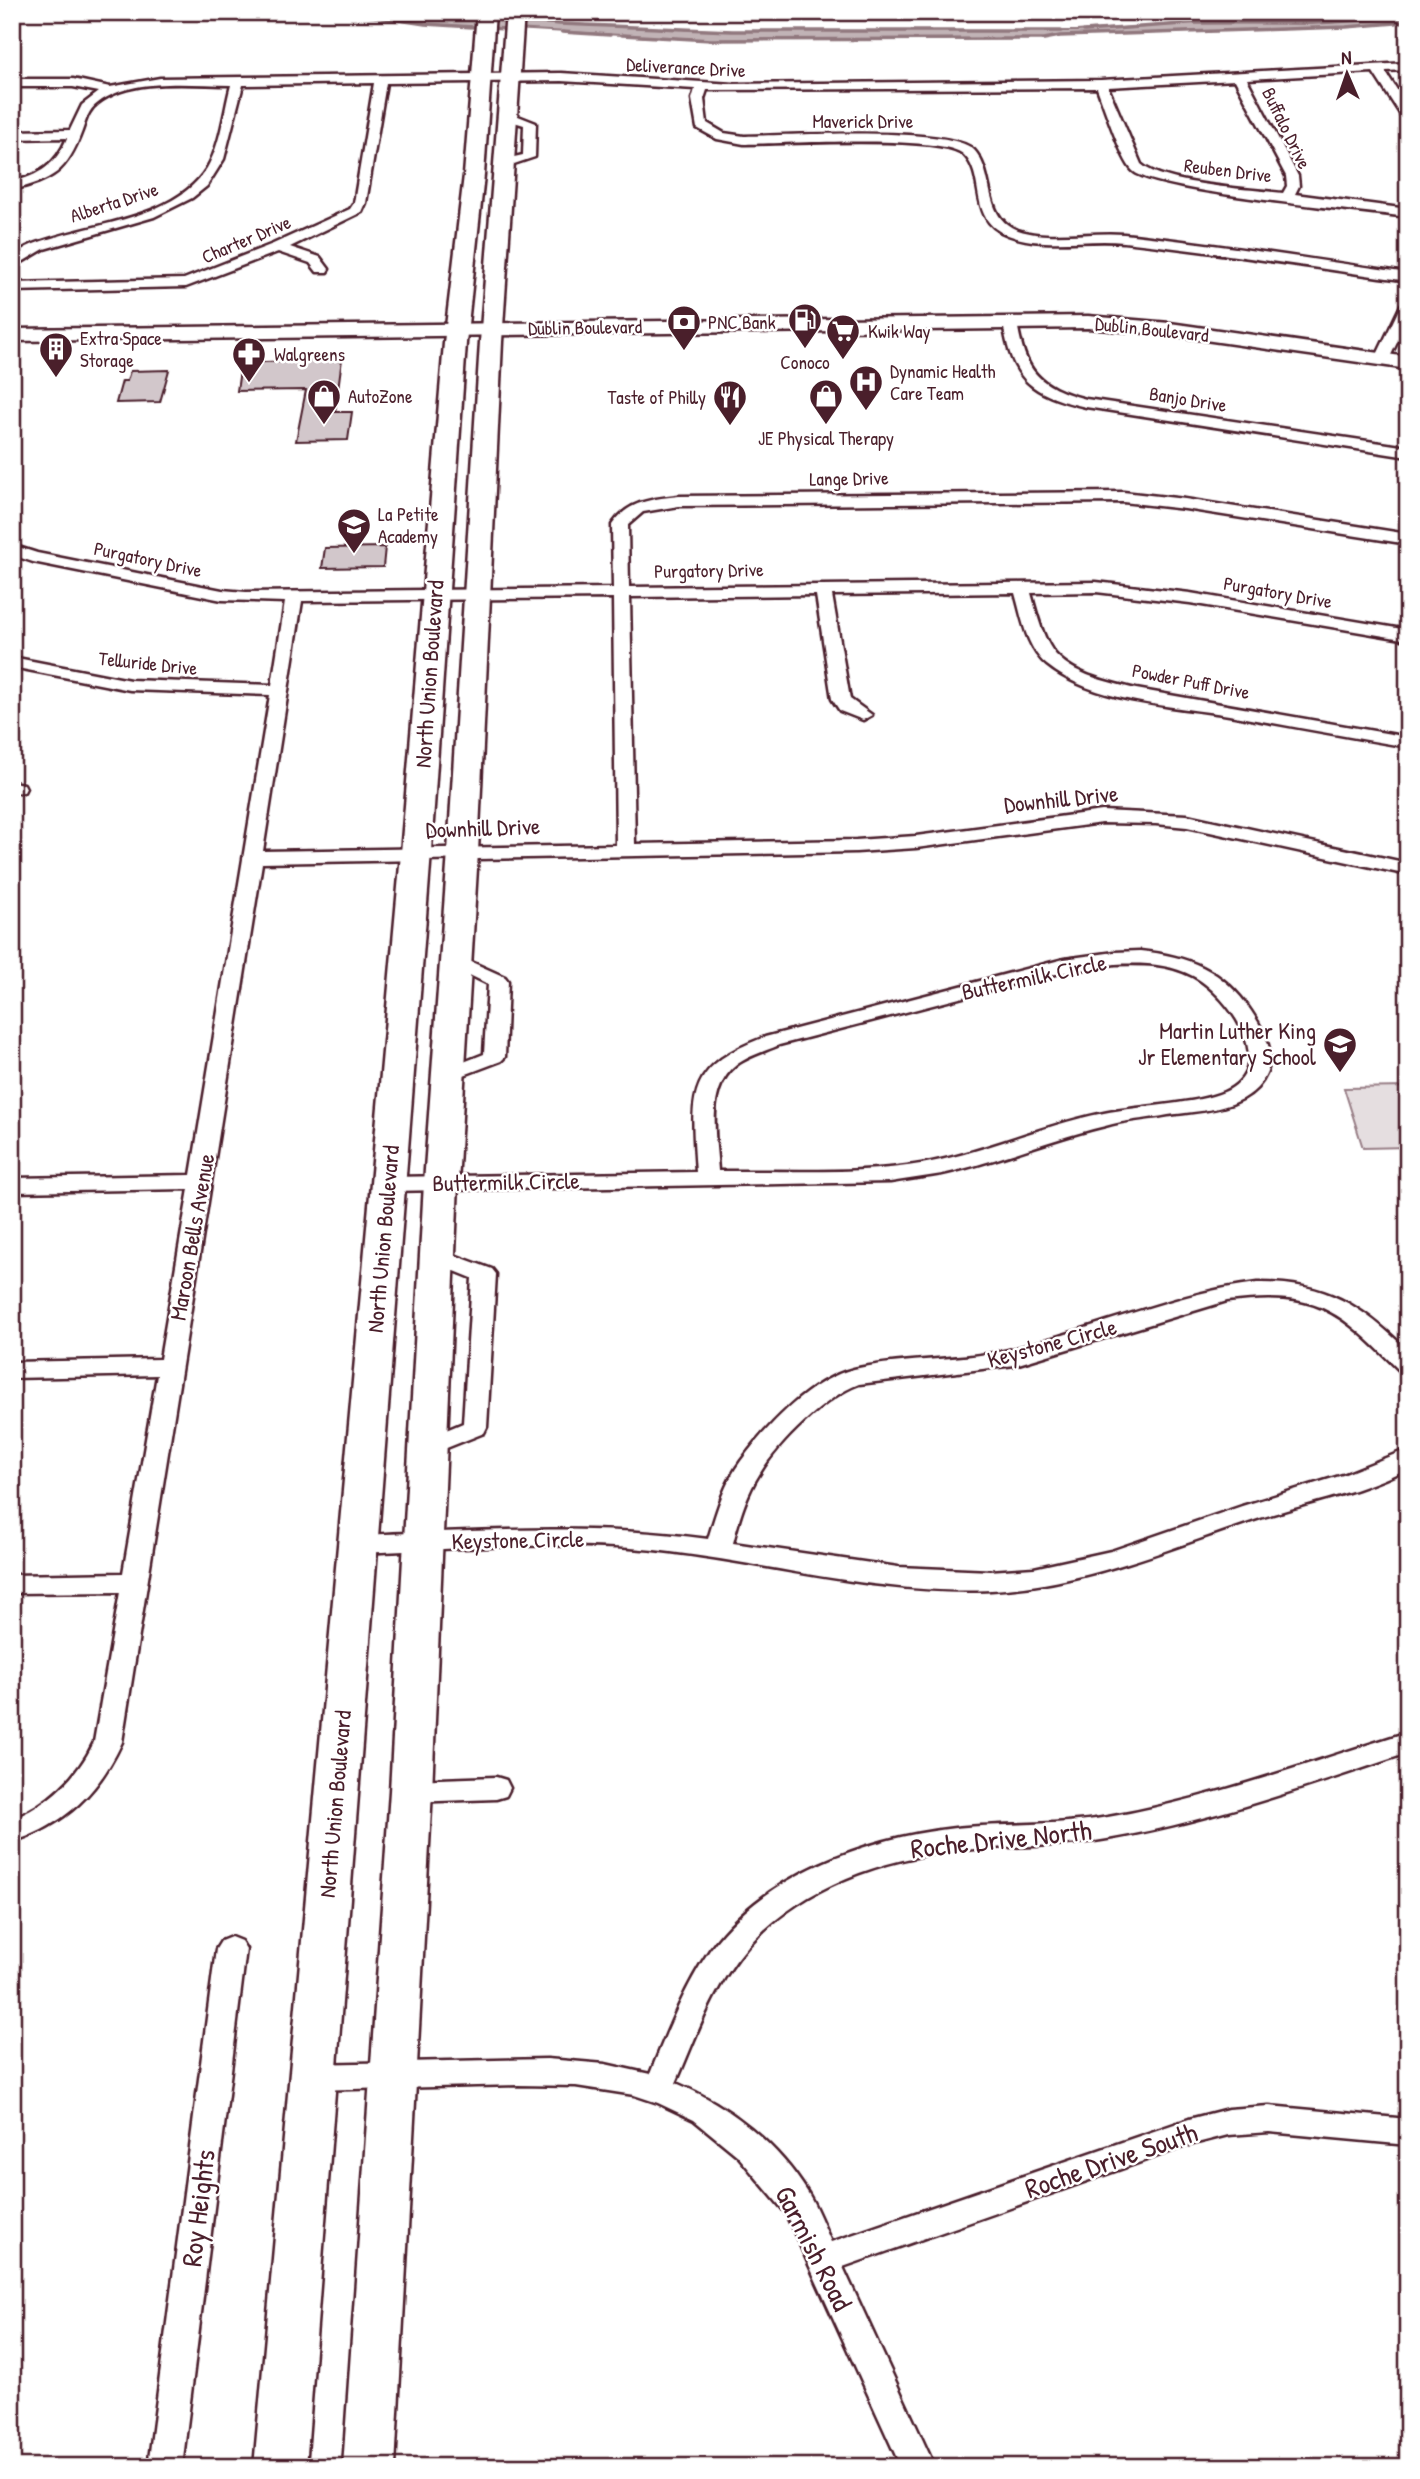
<svg xmlns="http://www.w3.org/2000/svg" width="1420" height="2479" font-family="'Patrick Hand',sans-serif">
<style>
.green{fill:#e5dee0;stroke:#987e86;stroke-width:2}
.water{fill:#c1b3b6;stroke:#91787e;stroke-width:2}
.lines{fill:none;stroke-linecap:round;stroke-linejoin:round}
.stream{stroke:#91787e;stroke-width:3.5}
.building{fill:#d2c7cb;stroke:#4a1f2b;stroke-width:2}
.minor-casing{stroke:#4a1f2b;stroke-width:5}
.secondary-casing{stroke:#4a1f2b;stroke-width:5}
.primary-casing{stroke:#4a1f2b;stroke-width:5}
.minor{fill:#fff;fill-rule:evenodd}
.secondary{fill:#fff;fill-rule:evenodd}
.primary{fill:#fff;fill-rule:evenodd}
.labels{text-anchor:middle;stroke-width:5;stroke-linejoin:round;paint-order:stroke}
.far-street-label{font-size:19px;fill:#4a1f2b;stroke:#fff}
.far-poi-label{font-size:19px;fill:#4a1f2b;stroke:#fff;text-anchor:start}
.street-label{font-size:23px;fill:#4a1f2b;stroke:#fff}
.poi-label{font-size:23px;fill:#4a1f2b;stroke:#fff;text-anchor:end}
.near-street-label{font-size:28px;fill:#4a1f2b;stroke:#fff}
</style>
<rect width="100%" height="100%" fill="#fff"/>
<filter id="ink" filterUnits="userSpaceOnUse"><feTurbulence type="fractalNoise" baseFrequency=".0143" numOctaves="2"/><feDisplacementMap in="SourceGraphic" scale="14" xChannelSelector="R" yChannelSelector="G"/><feConvolveMatrix kernelMatrix="1 2 1 2 8 2 1 2 1" color-interpolation-filters="sRGB"/></filter>
<g filter="url(#ink)">
<path class="green" d="M1408,1087V1147L1363,1148L1344,1088Z"/>
<path class="water" d="M346,12H422L560,24L733,31H1076L1199,23L1312,24L1374,20L1408,14V22L1346,27L1060,36L1044,39L711,40L425,24Z"/>
<g class="lines">
<g class="stream">
<path d="M346,12L425,24L505,29"/>
<path d="M422,12L560,24L732,31H1061"/>
<path d="M1195,23L1328,22L1408,14"/>
<path d="M1084,31L1183,24"/>
<path d="M562,32L610,35"/>
<path d="M622,35L711,40L1044,39L1060,36L1346,27L1408,22"/>
</g>
</g>
<g class="building">
<path d="M342,359L335,412H352L348,440L296,441L306,390L237,391L241,363Z"/>
<path d="M169,370L160,402L116,403L122,381H127L130,371Z"/>
<path d="M385,547L383,567L322,568L325,548Z"/>
</g>
<g class="lines">
<g class="minor-casing">
<g id="minor">
<path d="M1408,63V70L1385,71L1408,107V121L1404,120L1373,72L1247,79L1298,176L1299,186L1295,194L1408,209V217C1365,211 1155,192 1133,171C1121,159 1104,106 1097,88L707,90L704,99L707,123L724,133L744,136C784,136 951,125 974,150C996,174 982,217 1018,230C1051,241 1090,231 1124,234C1219,244 1313,260 1408,273V281C1313,268 1219,252 1124,242C1085,238 1045,249 1008,235C967,220 987,178 964,155C945,134 780,144 744,144L717,139L697,128L692,99L695,89L561,81L386,83L366,203L362,212L290,247L320,257L329,269L327,272H317L310,263L278,252L186,287L12,291V283L184,279L273,244L350,209L354,203L374,83L243,85L224,159L207,186L192,198L154,217L44,249L12,268V256L27,247C81,223 173,223 207,168C221,144 224,111 231,85C190,85 132,77 98,103C88,110 86,120 82,131C67,172 53,180 12,190V182C40,175 56,165 67,138L12,139V131L70,130L82,105L99,92L73,87H12V79H73L110,87L160,78L561,73L733,84L1101,80ZM1235,80L1286,176L1287,186L1283,193C1249,189 1164,185 1141,164L1108,87Z"/>
<path d="M508,112L536,123L535,157L505,167L501,166V160L523,155L524,125L504,119V113Z"/>
<path d="M1408,301V320L1389,359L1382,363L1377,362L1375,359L1401,305Z"/>
<path d="M1010,318L1017,322C1025,371 1037,386 1086,399L1408,447V457L1086,407C1030,394 1012,380 1003,322Z"/>
<path d="M1123,492L1185,499L1408,534V544L1185,509L1123,502L679,506L643,512L628,525L629,587L1096,582L1190,593L1408,630V640L1190,603L1096,592L1031,593C1036,610 1040,629 1049,645C1064,673 1107,682 1136,689L1408,737V747C1348,737 1289,726 1229,715C1173,706 1092,702 1047,665C1026,648 1022,617 1015,593L832,595L850,699L872,715L863,720L840,711L832,699L816,595L630,597L635,844L856,840L916,836L1102,811L1187,815L1408,863V875L1187,827L1156,824L1102,823L916,848L856,852L262,863L122,1742C99,1792 65,1825 12,1842V1819C48,1805 78,1777 94,1742L120,1592L12,1593V1575L123,1573L157,1375L12,1378V1362L160,1359L189,1189L12,1192V1178L191,1175L270,695L130,690L12,667V657L130,680L272,685L285,602L222,600L33,562L12,555V545L37,553L222,590L246,592L613,588L612,525C628,501 652,499 679,496ZM613,598L616,845L263,851L302,601Z"/>
<path d="M12,782L24,784L26,788L24,792L12,793Z"/>
<path d="M1140,951C1188,956 1224,970 1251,1011C1268,1036 1280,1062 1257,1088C1235,1111 1197,1111 1168,1115C1147,1119 1125,1120 1105,1126C1050,1139 997,1162 942,1174C925,1177 907,1179 890,1182L388,1191L380,1189L377,1184L380,1179L388,1177L696,1172C691,1095 685,1067 765,1037L1064,959L1115,952ZM1115,964C1142,963 1168,963 1193,976C1230,996 1283,1071 1219,1094C1187,1105 1138,1106 1104,1113C1048,1124 996,1147 941,1160C873,1176 788,1170 718,1171C716,1136 705,1087 739,1063C751,1055 766,1051 779,1045L1044,976Z"/>
<path d="M456,955L505,977L508,981L505,1057L501,1061L448,1081L441,1079L437,1075L441,1071L484,1054L488,984L449,965L446,961L449,957Z"/>
<path d="M438,1249L492,1269L496,1274L487,1427L484,1433L429,1455L420,1453L417,1447L420,1441L463,1423L472,1278L430,1261L427,1256L430,1251Z"/>
<path d="M1257,1283C1325,1282 1360,1304 1408,1351V1373L1400,1371C1338,1309 1317,1290 1227,1301L1015,1365L859,1384C826,1396 778,1443 760,1473C746,1495 739,1519 733,1543L898,1567L990,1571L1034,1568L1111,1551L1242,1506L1343,1475L1408,1449V1468C1362,1492 1310,1502 1260,1518C1171,1547 1087,1585 991,1590C883,1595 777,1565 671,1552C567,1539 463,1549 359,1553L350,1550L346,1544L350,1538L359,1535C476,1531 592,1523 708,1539C716,1513 724,1484 741,1461C767,1426 810,1380 854,1369C907,1357 964,1362 1017,1348C1097,1328 1175,1293 1257,1283Z"/>
<path d="M1408,1732V1753C1309,1786 1210,1821 1107,1839C1057,1848 1005,1845 954,1851C870,1860 780,1896 731,1968C707,2003 693,2044 676,2083C729,2105 778,2144 808,2193C817,2208 824,2226 831,2242L1189,2119L1228,2109L1269,2106L1408,2119V2145L1269,2132L1228,2135L1189,2145L843,2267L935,2467H901L785,2212L738,2156L694,2120L658,2103L634,2095L576,2086L518,2085L311,2090L300,2086L296,2077L300,2068L311,2064L547,2059L605,2064L650,2074C667,2032 684,1988 710,1950C764,1875 865,1838 955,1828C1005,1823 1057,1826 1108,1817C1211,1799 1308,1763 1408,1732Z"/>
<path d="M496,1777L506,1780L510,1788L506,1796L496,1799L411,1802L401,1799L397,1791L401,1783L411,1780Z"/>
<path d="M231,1937L241,1941L246,1949L182,2467H148L216,1949L221,1941Z"/>
</g>
</g>
<g class="secondary-casing">
<path id="secondary" d="M1088,316L1170,323L1408,357V369L1170,335L1088,328L12,341V329Z"/>
</g>
<g class="primary-casing">
<g id="primary">
<path d="M477,12H495L484,175L466,343L430,865L306,2467H254L400,865L444,343L464,175Z"/>
<path d="M506,12H524L502,342L478,852L458,1183L432,1791L395,2467H343L390,1791L424,1183L448,852L480,342Z"/>
</g>
</g>
<use href="#minor" class="minor"/>
<use href="#secondary" class="secondary"/>
<use href="#primary" class="primary"/>
</g>
</g>
<defs>
<g id="fuel-pin" transform="scale(1.75)"><path d="M0 17L-7.5 6A9.5 9.5 0 1 1 7.5 6Z" fill="#4a1f2b" stroke="#fff"/><path d="M-5.5-6h7V0h2V4h1.3V-2.5L3-4.5l.8-.8L6-3V5H2.5V1h-1V6h-7ZM-4.2-4.7v3.2H.2V-4.7Z" fill="#fff"/></g>
<g id="bank-pin" transform="scale(1.75)"><path d="M0 17L-7.5 6A9.5 9.5 0 1 1 7.5 6Z" fill="#4a1f2b" stroke="#fff"/><path d="M-6-4H6V4H-6ZM0-2.3a2.3 2.3 0 1 0 0 4.6a2.3 2.3 0 1 0 0-4.6Z" fill="#fff"/></g>
<g id="supermarket-pin" transform="scale(1.75)"><path d="M0 17L-7.5 6A9.5 9.5 0 1 1 7.5 6Z" fill="#4a1f2b" stroke="#fff"/><path d="M-6-5.5h2.5l.6 2H6L4.5 2H-2.5L-4.4-4H-6ZM-1.5 3.2a1.3 1.3 0 1 0 .1 0ZM3 3.2a1.3 1.3 0 1 0 .1 0Z" fill="#fff"/></g>
<g id="building-pin" transform="scale(1.75)"><path d="M0 17L-7.5 6A9.5 9.5 0 1 1 7.5 6Z" fill="#4a1f2b" stroke="#fff"/><path d="M-4-6H4V6H1V3H-1V6H-4ZM-2.5-4.3h1.7v1.8h-1.7ZM.8-4.3h1.7v1.8H.8ZM-2.5-1h1.7V.8h-1.7ZM.8-1h1.7V.8H.8Z" fill="#fff"/></g>
<g id="pharmacy-pin" transform="scale(1.75)"><path d="M0 17L-7.5 6A9.5 9.5 0 1 1 7.5 6Z" fill="#4a1f2b" stroke="#fff"/><path d="M-2-6h4v4h4v4h-4v4h-4v-4h-4v-4h4Z" fill="#fff"/></g>
<g id="hospital-pin" transform="scale(1.75)"><path d="M0 17L-7.5 6A9.5 9.5 0 1 1 7.5 6Z" fill="#4a1f2b" stroke="#fff"/><path d="M-5-5h3v3.5h4V-5h3V5h-3V1.5h-4V5h-3Z" fill="#fff"/></g>
<g id="shop-pin" transform="scale(1.75)"><path d="M0 17L-7.5 6A9.5 9.5 0 1 1 7.5 6Z" fill="#4a1f2b" stroke="#fff"/><path d="M-5-2.5h2.3a2.7 3.5 0 0 1 5.4 0H5L5.5 6h-11ZM-1.5-2.5h3a1.5 2.3 0 0 0-3 0Z" fill="#fff"/></g>
<g id="restaurant-pin" transform="scale(1.75)"><path d="M0 17L-7.5 6A9.5 9.5 0 1 1 7.5 6Z" fill="#4a1f2b" stroke="#fff"/><path d="M-5-6h1v4h1v-4h1v4h1v-4h1v5L-1.5 .5V6h-2V.5L-5-1ZM5-6V6H3V1.5H1.5Q1.5-4 5-6Z" fill="#fff"/></g>
<g id="school-pin" transform="scale(1.75)"><path d="M0 17L-7.5 6A9.5 9.5 0 1 1 7.5 6Z" fill="#4a1f2b" stroke="#fff"/><path d="M0-5L7-2L0 1L-7-2ZM-4 1L0 2.5L4 1V4Q0 6-4 4Z" fill="#fff"/></g>
</defs>
<g fill-rule="evenodd">
<use href="#fuel-pin" x="805" y="320"/>
<use href="#bank-pin" x="684" y="322"/>
<use href="#supermarket-pin" x="843" y="331"/>
<use href="#building-pin" x="56" y="349"/>
<use href="#pharmacy-pin" x="249" y="354"/>
<use href="#hospital-pin" x="866" y="382"/>
<use href="#shop-pin" x="324" y="396"/>
<use href="#shop-pin" x="826" y="396"/>
<use href="#restaurant-pin" x="730" y="397"/>
<use href="#school-pin" x="354" y="525"/>
<use href="#school-pin" x="1340" y="1044"/>
</g>
<g class="labels">
<g class="far-street-label">
<text transform="translate(686 67) rotate(3)" y="7">Deliverance Drive</text>
<text x="863" y="128">Maverick Drive</text>
<text transform="translate(1287 128) rotate(64)" y="7">Buffalo Drive</text>
<text transform="translate(1228 170) rotate(7)" y="7">Reuben Drive</text>
<text transform="translate(114 202) rotate(-18)" y="7">Alberta Drive</text>
<text transform="translate(246 239) rotate(-23)" y="7">Charter Drive</text>
<text transform="translate(585 327) rotate(-1)" y="7">Dublin Boulevard</text>
<text transform="translate(1152 329) rotate(6)" y="7">Dublin Boulevard</text>
<text transform="translate(1188 399) rotate(9)" y="7">Banjo Drive</text>
<text transform="translate(849 478) rotate(-1)" y="7">Lange Drive</text>
<text transform="translate(148 559) rotate(12)" y="7">Purgatory Drive</text>
<text transform="translate(709 570) rotate(-1)" y="7">Purgatory Drive</text>
<text transform="translate(1278 592) rotate(10)" y="7">Purgatory Drive</text>
<text transform="translate(148 663) rotate(6)" y="7">Telluride Drive</text>
<text transform="translate(1191 681) rotate(11)" y="7">Powder Puff Drive</text>
</g>
<g class="far-poi-label">
<text x="708" y="329">PNC Bank</text>
<text x="868" y="338">Kwik Way</text>
<text x="80" y="345">Extra Space<tspan x="80" dy="22">Storage</tspan></text>
<text x="274" y="361">Walgreens</text>
<text x="805" y="369" text-anchor="middle">Conoco</text>
<text x="890" y="378">Dynamic Health<tspan x="890" dy="22">Care Team</tspan></text>
<text x="348" y="403">AutoZone</text>
<text x="706" y="404" text-anchor="end">Taste of Philly</text>
<text x="826" y="445" text-anchor="middle">JE Physical Therapy</text>
<text x="378" y="521">La Petite<tspan x="378" dy="22">Academy</tspan></text>
</g>
<g class="street-label">
<text transform="translate(429 674) rotate(-86)" y="8">North Union Boulevard</text>
<text transform="translate(1061 799) rotate(-6)" y="8">Downhill Drive</text>
<text transform="translate(483 828) rotate(-2)" y="8">Downhill Drive</text>
<text transform="translate(1034 977) rotate(-12)" y="8">Buttermilk Circle</text>
<text transform="translate(506 1182) rotate(-1)" y="8">Buttermilk Circle</text>
<text transform="translate(192 1237) rotate(-80)" y="8">Maroon Bells Avenue</text>
<text transform="translate(383 1239) rotate(-85)" y="8">North Union Boulevard</text>
<text transform="translate(1052 1343) rotate(-15)" y="8">Keystone Circle</text>
<text transform="translate(518 1540) rotate(-1)" y="8">Keystone Circle</text>
<text transform="translate(335 1804) rotate(-85)" y="8">North Union Boulevard</text>
</g>
<g class="poi-label">
<text x="1316" y="1039">Martin Luther King<tspan x="1316" dy="26">Jr Elementary School</tspan></text>
</g>
<g class="near-street-label">
<text transform="translate(1001 1839) rotate(-6)" y="10">Roche Drive North</text>
<text transform="translate(1111 2160) rotate(-19)" y="10">Roche Drive South</text>
<text transform="translate(198 2208) rotate(-83)" y="10">Roy Heights</text>
<text transform="translate(814 2248) rotate(63)" y="10">Garmish Road</text>
</g>
</g>
<rect width="1420" height="2479" fill="none" stroke="#fff" stroke-width="42"/>
<rect x="21" y="21" width="1378" height="2437" fill="none" stroke="#4a1f2b" stroke-width="2.5" filter="url(#ink)"/>
<g transform="translate(1347 74) rotate(358)" stroke="#ffffff" stroke-width="5" paint-order="stroke">
<path d="M0-5L12 26L0 18L-12 26Z" fill="#4a1f2b"/>
<text y="-10" font-size="19" font-weight="bold" text-anchor="middle" fill="#4a1f2b">N</text>
</g>
</svg>
